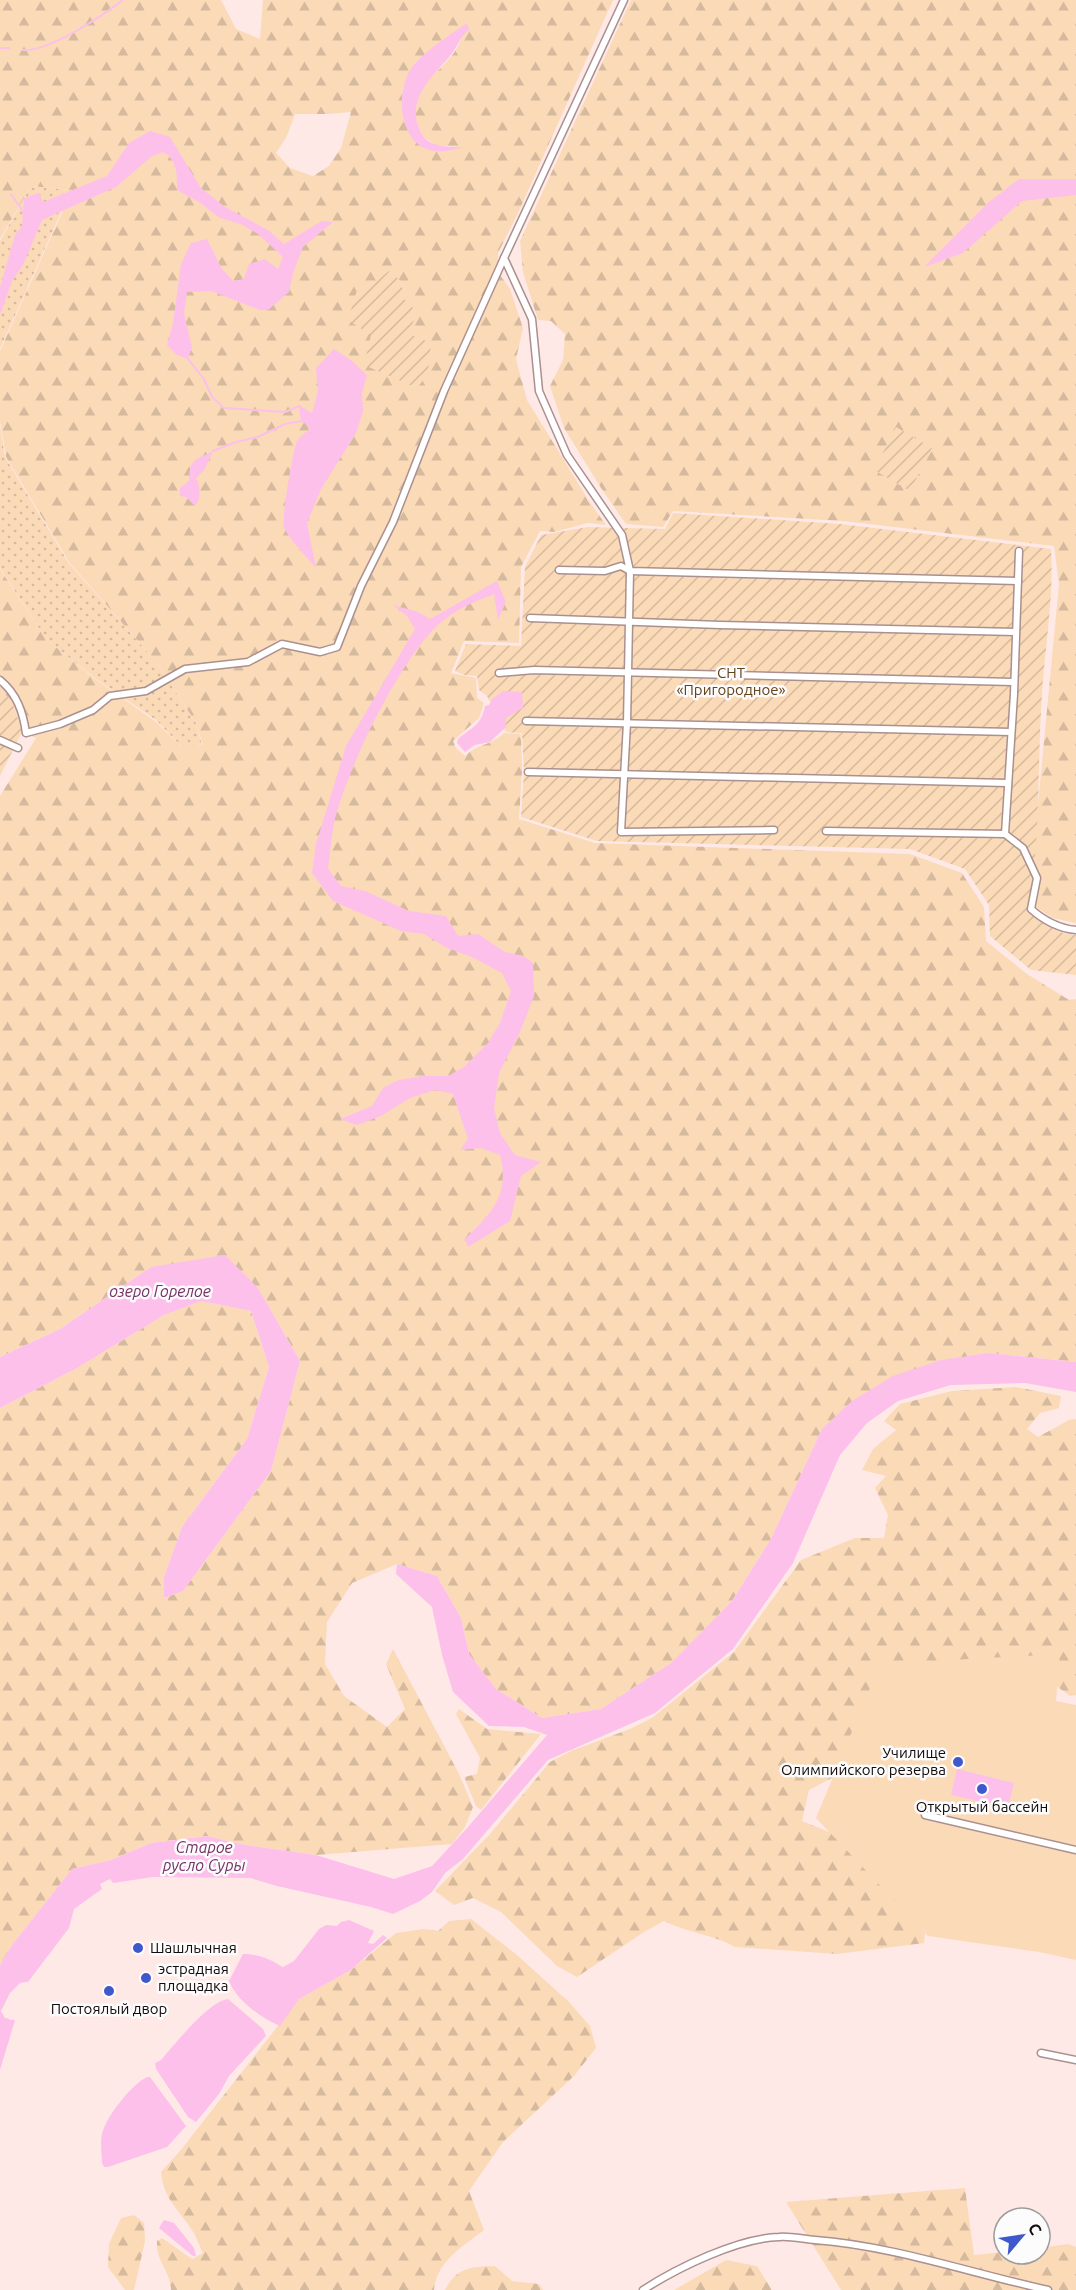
<svg xmlns="http://www.w3.org/2000/svg" width="1076" height="2290" font-family="Ubuntu,sans-serif">
<style>
.grass{fill:url(#grass-dots)}
.forest{fill:url(#forest-firs);fill-rule:evenodd}
.garden{fill:url(#garden-furrows)}
.pitch{fill:#fbdab8}
.water{fill:#fcc0eb}
.pier{fill:#ffe9e7}
.lines{fill:none;stroke-linecap:round;stroke-linejoin:round}
.stream{stroke:#fcc0eb;stroke-width:2}
.minor-casing{stroke:#aa908f;stroke-width:9}
.minor{stroke:#fff;stroke-width:6}
.poi-dot{fill:#3f59cc;stroke:#fcfcfc;stroke-width:2}
.labels{text-anchor:middle;stroke-width:5;stroke-linejoin:round;paint-order:stroke}
.park-label{font-size:15px;fill:#65431c;stroke:#fcfcfc}
.poi-label{font-size:15px;fill:#140b0b;stroke:#fcfcfc}
.water-label{font-size:16px;font-style:italic;fill:#763167;stroke:#fcfcfc}
</style>
<defs>
<pattern id="grass-dots" width="8" height="8" patternUnits="userSpaceOnUse" patternTransform="scale(1.5)"><rect width="8" height="8" fill="#fbdab8"/><path d="M2 2h.1M6 6h.1" fill="none" stroke="#d6ba9d" stroke-width="1.8" stroke-linecap="round"/></pattern>
<pattern id="forest-firs" width="22" height="20" patternUnits="userSpaceOnUse" patternTransform="scale(1.5)"><rect width="22" height="20" fill="#fbdab8"/><path d="M5 1l3.5 6h-7zM16 11l3.5 6h-7z" fill="#d6ba9d"/></pattern>
<pattern id="garden-furrows" width="10" height="10" patternUnits="userSpaceOnUse" patternTransform="scale(1.5)"><rect width="10" height="10" fill="#fbdab8"/><path d="M-1 1l2-2M0 10L10 0M9 11l2-2" fill="none" stroke="#d6ba9d"/></pattern>
</defs>
<rect width="100%" height="100%" fill="#ffe9e7"/>
<g class="grass">
<path d="M31,186L71,190L0,349V241Z"/>
<path d="M0,425L5,457L68,562L157,663L196,723L202,745L181,746L156,720L96,679L46,639L0,568Z"/>
</g>
<g class="forest">
<path d="M0,0H221L236,29L260,39L263,0H613L519,211L498,253V272L510,289L523,328L516,359L527,400L589,501L606,525L588,523L554,532L540,531L521,567L519,643L464,641L451,673L476,678L477,698L484,703L479,718L453,741L456,748L465,756C477,744 492,745 504,733L521,734L522,771L519,819L595,843L910,854L962,873L984,907L986,941L1027,974L1069,1000L1076,999V1362L989,1353L822,1429L771,1539L732,1601L671,1663L601,1709L542,1718L496,1689L469,1654L461,1618L437,1576L397,1564L352,1583L327,1622L325,1664L344,1696L387,1727L405,1709L386,1664L393,1649L459,1774L473,1807L465,1827L452,1844L316,1855L245,1845L207,1836L151,1843L111,1860L72,1869L12,1945L0,1965V1408L77,1368L164,1315L201,1301L251,1311L269,1367L247,1439L182,1527L164,1577V1598L183,1591L271,1471L300,1361L258,1288L151,1267L60,1329L0,1357V796L36,738L22,732L12,701L0,690V569L46,639L95,679L155,721L181,746L203,745L196,723L157,663L69,562L6,457L0,421V351L72,190L31,186L0,239ZM467,23C463,31 461,41 457,48C448,63 433,73 423,87C412,104 412,134 433,143C440,147 452,146 460,147L430,150C406,126 400,124 403,88ZM351,112L341,148L329,166L313,176L290,168L276,153L287,136L295,114H329Z"/>
<path d="M631,0H1076V923L1053,918L1034,906L1040,881L1031,854L1036,825L1059,584L1054,546L843,521L673,511L663,527L626,524L601,488L564,428L550,386L563,360L565,334L551,321L538,320L523,272L520,241Z"/>
<path d="M1016,1387L1061,1396L1059,1408L1040,1413L1027,1429L1038,1437L1069,1420L1076,1419V1695L1070,1696L1036,1671L809,1790L802,1821L839,1836L925,1933L924,1943L837,1954L735,1947C713,1934 687,1933 664,1921L644,1932L577,1977L557,1966L501,1912L473,1898L454,1905L435,1891L490,1834L550,1762L571,1751L630,1729L652,1718L734,1652L801,1560L855,1538H884L888,1515L875,1488L886,1476L862,1470L873,1449L896,1430L884,1421L900,1404L952,1391Z"/>
<path d="M459,1709L487,1729L541,1734L481,1810L476,1806L464,1777L477,1774L480,1758L456,1714Z"/>
<path d="M471,1919L517,1955L569,2002L590,2026L596,2048L574,2076L503,2142L469,2191L484,2230C463,2247 437,2260 434,2290H171C170,2269 156,2263 157,2241L162,2238L192,2259L203,2253C200,2248 198,2241 195,2235C182,2212 163,2200 161,2172L180,2151L299,1999L351,1970L396,1933L423,1929L438,1931L449,1921Z"/>
<path d="M965,2188L974,2255L1004,2252V2254H1040V2248L1068,2244L1076,2247V2290H841L786,2202Z"/>
<path d="M134,2215L144,2223L145,2241L134,2290H125L108,2267L109,2244L121,2218Z"/>
<path d="M726,2260L757,2266L772,2290H674Z"/>
<path d="M495,2266L512,2281L539,2284L543,2290H445C457,2267 471,2267 495,2266Z"/>
</g>
<g class="garden">
<path d="M389,271L402,282V297L415,310L411,335L431,343L428,374L417,388L364,365L371,335L348,320L357,290L364,291Z"/>
<path d="M896,427L932,448L910,491L874,470Z"/>
<path d="M673,513L840,524L1051,549C1054,597 1045,646 1042,694C1037,767 1041,841 1028,912L1063,933L1076,935V975L1031,970L990,936L989,905L965,869L910,849L597,841L521,817L524,772L522,733L506,732L487,696L479,690L477,676L464,675L455,671L466,644L521,646L525,567L541,535L588,527L665,529Z"/>
<path d="M0,690L12,701L22,732L0,776Z"/>
</g>
<path class="pitch" d="M1060,1654L1056,1701L1076,1705V1960L1039,1952L928,1936L816,1818L880,1664Z"/>
<g class="water">
<path d="M467,23L469,30C459,37 458,47 450,56C432,77 407,98 419,128C421,135 427,142 435,144C443,147 454,147 463,147C453,150 440,153 430,150C398,142 395,89 413,66C427,49 449,36 467,23Z"/>
<path d="M150,131L170,137L201,188L225,207L268,230L284,244L322,221L333,222L303,247L293,273L289,292L268,310H260L211,291L187,292L184,314L192,347L188,359L177,355L167,345L173,323L181,264L191,243L207,239L222,269L233,281L244,279L249,264L265,259L278,269L283,257L258,234L241,224L220,218L199,202L177,190C177,174 178,161 163,152L152,156L116,187L42,220L23,265L12,281L0,315V287L15,235L22,226L24,198L39,193L43,202L107,176L129,143Z"/>
<path d="M1019,179H1076V195L1022,201L963,253L924,267L989,202Z"/>
<path d="M334,349L352,361L367,375L362,393L363,411L356,433L321,489L307,523L316,568C307,557 290,540 284,528C281,521 293,450 297,441C300,437 306,432 310,428L302,421L300,406L312,413L318,391L316,368Z"/>
<path d="M213,451L205,469L196,478C201,487 201,499 195,506L186,497L180,496V488L189,481C190,456 195,461 213,451Z"/>
<path d="M497,581L506,602L498,620L494,594C479,600 463,606 449,616C405,645 346,771 334,823C331,838 330,854 328,869L341,886L365,891L409,911L446,916L458,936L478,934L505,952L523,956L533,963L534,996L520,1032L499,1073L494,1108L500,1133L515,1155L541,1162L521,1176L510,1221L468,1247L465,1239C492,1212 510,1196 500,1155L481,1148L460,1150L468,1139L453,1094L435,1090L410,1098L381,1116L357,1125L340,1119L372,1106L383,1088L399,1080L422,1076H448L464,1067L488,1043L500,1023L511,991L502,973L472,957L447,948L424,934L401,931L333,901L312,873L316,844L346,746L415,629L407,616L393,605L418,612L430,619Z"/>
<path d="M503,691L522,692L523,708L506,718V727L490,742L475,745L465,752L457,743L458,739C472,727 481,726 485,706L489,705L492,699Z"/>
<path d="M225,1255L258,1288L300,1361L271,1471L183,1591L164,1598V1577L182,1527L247,1439L269,1367L251,1311L201,1301L164,1315L77,1368L0,1408V1357L60,1329L151,1267Z"/>
<path d="M989,1353L1076,1362V1392L1025,1383L951,1385L898,1401L867,1423L840,1455L793,1563L733,1649L655,1713L548,1760L463,1859L445,1873L432,1892L420,1901L393,1914L371,1907L277,1886L250,1878L153,1877L113,1883L110,1879L100,1884L102,1889L74,1909L69,1928L28,1982L20,1983L1,2011L10,2020H15L0,2070V1965L12,1945L72,1869L111,1860L151,1843L207,1836L245,1845L316,1855L394,1879L432,1866L468,1827L547,1735L524,1727L489,1726L453,1692L442,1655L432,1607L396,1574L397,1564L437,1576L461,1618L469,1654L496,1689L542,1718L601,1709L671,1663L732,1601L771,1539L822,1429L852,1401L893,1376L941,1360Z"/>
<path d="M957,1769L1014,1783L1008,1808L951,1795Z"/>
<path d="M349,1920L374,1931L368,1943L373,1944L383,1935L387,1938L351,1970L299,1999L280,2026C261,2018 236,2000 229,1981L243,1954C259,1954 270,1959 283,1967L294,1961L319,1929L326,1925L337,1926L341,1922Z"/>
<path d="M228,1999L263,2029L266,2036L229,2076L219,2094L196,2122L188,2117L156,2069L155,2063L161,2060C175,2044 209,2001 228,1999Z"/>
<path d="M147,2077H150L186,2126L167,2147L108,2167H104L102,2163C102,2154 100,2142 102,2134C106,2117 131,2085 147,2077Z"/>
<path d="M164,2220L174,2223L194,2248L196,2256H193L159,2228Z"/>
</g>
<path class="pier" d="M28,1982L31,1983L21,1985L10,2001L18,2002L20,2006L18,2020L5,2018L1,2011L10,1993L20,1983Z"/>
<g class="lines">
<g class="stream">
<path d="M0,48H9"/>
<path d="M23,50C49,52 102,16 123,0"/>
<path d="M11,194L24,213"/>
<path d="M188,359L204,379L212,397L224,408L285,412L300,406L302,421L285,424L258,437L236,442L213,451"/>
</g>
<g class="minor-casing">
<g id="minor">
<path d="M624,0L504,258L532,319L539,391L567,455L622,535L630,571L627,723L621,832L774,830"/>
<path d="M1019,551L1014,694L1005,834L1023,848L1037,878L1031,909C1043,920 1060,929 1076,930"/>
<path d="M559,570L605,571L621,566L630,571L1018,581"/>
<path d="M530,618L720,625L1015,632"/>
<path d="M499,673L534,670L1013,682"/>
<path d="M0,680C17,694 23,712 26,733L60,724L93,710L110,696L146,691L185,669L248,662L282,644L320,652L337,647L361,586L393,522L444,391L504,258"/>
<path d="M526,721L1011,732"/>
<path d="M0,740L18,748"/>
<path d="M528,772L1008,783"/>
<path d="M826,831L1005,834"/>
<path d="M925,1815L1076,1850"/>
<path d="M1041,2053L1076,2060"/>
<path d="M643,2290C677,2268 738,2238 779,2237C790,2236 803,2239 815,2240C894,2246 970,2273 1048,2290"/>
</g>
</g>
<use href="#minor" class="minor"/>
</g>
<g class="poi-dot">
<circle cx="958" cy="1762" r="6"/>
<circle cx="982" cy="1789" r="6"/>
<circle cx="138" cy="1948" r="6"/>
<circle cx="146" cy="1978" r="6"/>
<circle cx="109" cy="1991" r="6"/>
</g>
<g class="labels">
<g class="park-label">
<text x="731" y="678">СНТ<tspan x="731" dy="17">«Пригородное»</tspan></text>
</g>
<g class="poi-label">
<text x="946" y="1758" text-anchor="end">Училище<tspan x="946" dy="17">Олимпийского резерва</tspan></text>
<text x="982" y="1812">Открытый бассейн</text>
<text x="150" y="1953" text-anchor="start">Шашлычная</text>
<text x="158" y="1974" text-anchor="start">эстрадная<tspan x="158" dy="17">площадка</tspan></text>
<text x="109" y="2014">Постоялый двор</text>
</g>
<g class="water-label">
<text x="160" y="1297">озеро Горелое</text>
<text x="204" y="1853">Старое<tspan x="204" dy="18">русло Суры</tspan></text>
</g>
</g>
<g transform="translate(1022 2236) rotate(61)"><circle r="28" fill="#fcfcfc" stroke="#9f9c9c" stroke-width="1.5"/>
<path d="M0-4.5L10 22L0 15L-10 22Z" fill="#3f59cc"/>
<text y="-9" font-size="16" font-weight="bold" text-anchor="middle" fill="#140b0b">С</text>
</g>
</svg>
